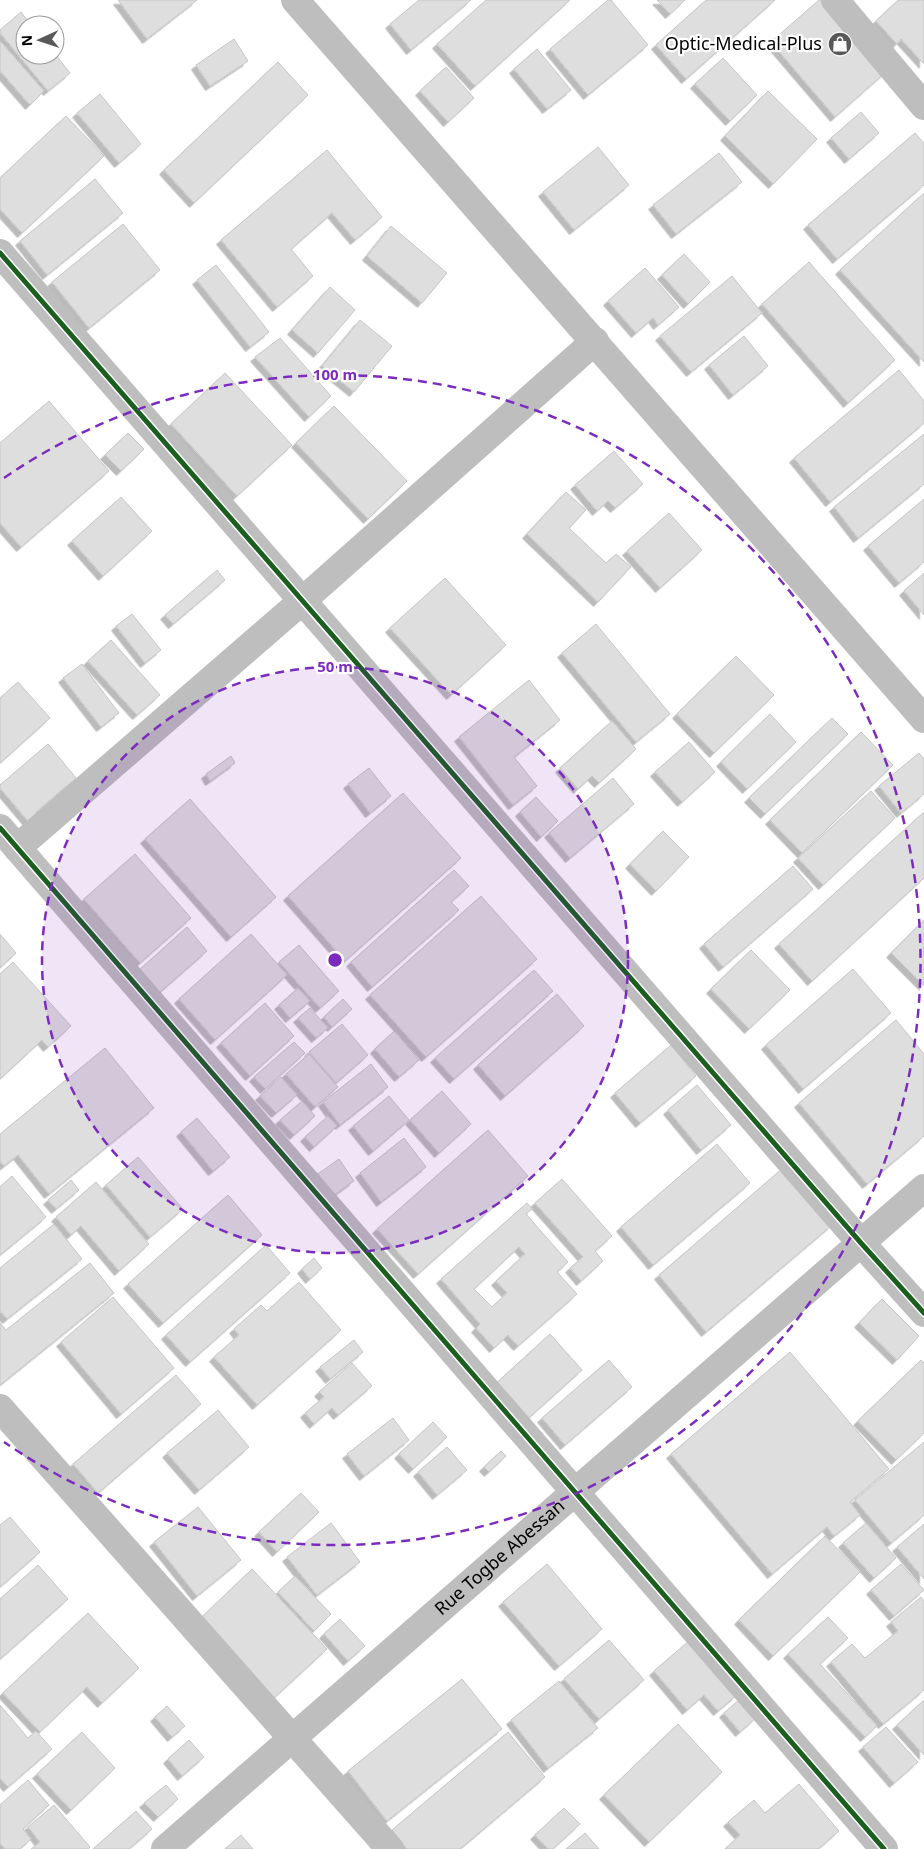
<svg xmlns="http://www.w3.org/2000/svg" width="924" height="1849" font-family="'Noto Sans',sans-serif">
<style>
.building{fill:#dedede;stroke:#c6c6c6;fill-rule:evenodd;filter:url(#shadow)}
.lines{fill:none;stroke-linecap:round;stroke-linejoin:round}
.street{stroke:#bebebe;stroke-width:28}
.cycleway-casing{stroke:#fff;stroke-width:8}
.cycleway{stroke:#1b5e20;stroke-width:5}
.ring{fill:none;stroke:#7b2cbf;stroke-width:2.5;stroke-dasharray:9 6}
.labels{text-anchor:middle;stroke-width:4.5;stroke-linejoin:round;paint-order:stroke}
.poi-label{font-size:18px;fill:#000;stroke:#fff;text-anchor:end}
.street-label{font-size:18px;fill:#000;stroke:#fff}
.centre{fill:#7b2cbf;stroke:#fff;stroke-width:2.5}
.ring-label{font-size:15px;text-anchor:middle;font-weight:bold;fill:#7b2cbf;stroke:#fff;stroke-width:4.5;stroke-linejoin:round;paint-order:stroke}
</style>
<defs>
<filter id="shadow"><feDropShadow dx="-4.5" dy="4.5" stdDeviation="0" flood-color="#0004"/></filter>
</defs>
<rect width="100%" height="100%" fill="#fff"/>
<g class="building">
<path d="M118,0H197L147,39Z"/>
<path d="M419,0H471L411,50L390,24Z"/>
<path d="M486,0H570L475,86L437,44Z"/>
<path d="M608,0H611L648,45L588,95L550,49Z"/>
<path d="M657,0H685L670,14Z"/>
<path d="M706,0H775L686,79L656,45Z"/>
<path d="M819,0H825L887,71L835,117L771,42Z"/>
<path d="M898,0H924V64L901,39L897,44L876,21Z"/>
<path d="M21,12L31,25H25V55L55,54L70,73L48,91L0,33V30Z"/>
<path d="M234,39L248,61L210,86L196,65Z"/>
<path d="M0,41L44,91L30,105L0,71Z"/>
<path d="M537,49L571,90L547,109L514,69Z"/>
<path d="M723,58L757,95L730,121L695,84Z"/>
<path d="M278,62L308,95L194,203L164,170Z"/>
<path d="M446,67L474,98L448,122L420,91Z"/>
<path d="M768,91L817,139L773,184L725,136Z"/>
<path d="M100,94L141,144L119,163L77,113Z"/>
<path d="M861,112L879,133L849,159L831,138Z"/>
<path d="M66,116L104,156L22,233L0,209V178Z"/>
<path d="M915,133L924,143V185L837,259L808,225Z"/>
<path d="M598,147L629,185L574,230L543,192Z"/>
<path d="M327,150L382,217L355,240L332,213L291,249L313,276L277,307L221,240Z"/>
<path d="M719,153L742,182L676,234L653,205Z"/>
<path d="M95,179L123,213L47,275L20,241Z"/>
<path d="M924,193V362L840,270Z"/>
<path d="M123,224L160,270L89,328L52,282Z"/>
<path d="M391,226L447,273L422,303L367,256Z"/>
<path d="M684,254L710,282L688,304L662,275Z"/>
<path d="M809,262L895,360L848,403L762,304Z"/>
<path d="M216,265L269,332L250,347L197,280Z"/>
<path d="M645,268L679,307L658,325L653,318L636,333L608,301Z"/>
<path d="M732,276L762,313L691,372L660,336Z"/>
<path d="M330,287L355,310L318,353L292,330Z"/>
<path d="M360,320L392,346L354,392L322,366Z"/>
<path d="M744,336L768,366L733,395L709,365Z"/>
<path d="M280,338L331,396L309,417L255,357Z"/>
<path d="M899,370L924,401V423L830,502L794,458Z"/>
<path d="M225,373L292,445L237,496L171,424Z"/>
<path d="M49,401L109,471L21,547L0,523V443Z"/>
<path d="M334,406L407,481L368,519L296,443Z"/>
<path d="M128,433L144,449L121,471L105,455Z"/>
<path d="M924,434V484L858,538L834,507Z"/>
<path d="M614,451L643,484L615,508L608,501L597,511L575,485Z"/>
<path d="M566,492L586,510L569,528L606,563L616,554L631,567L598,602L527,534Z"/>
<path d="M121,497L152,531L103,576L72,541Z"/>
<path d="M924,499V562L899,583L868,546Z"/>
<path d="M669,513L702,550L660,588L627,551Z"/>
<path d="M217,570L225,580L173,624L165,615Z"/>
<path d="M924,573V615L904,591Z"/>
<path d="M445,578L506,645L451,695L390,628Z"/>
<path d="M132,614L161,650L145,663L116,626Z"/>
<path d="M596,624L670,714L636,742L562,653Z"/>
<path d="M111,640L160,695L137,715L88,661Z"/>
<path d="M736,656L774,695L714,753L677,714Z"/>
<path d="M82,664L119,713L101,727L63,678Z"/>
<path d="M529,680L560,720L514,757L537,786L513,805L459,737Z"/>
<path d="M18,682L50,718L0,763V698Z"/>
<path d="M770,714L796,742L747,789L721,762Z"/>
<path d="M832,718L848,734L765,814L749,798Z"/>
<path d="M612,721L636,749L599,783L592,776L578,789L560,768Z"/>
<path d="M861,732L893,765L802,853L770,820Z"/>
<path d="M689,742L715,772L682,802L655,772Z"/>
<path d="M48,744L76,778L36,812L41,817L32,826L0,788V785Z"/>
<path d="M919,753L924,759V794L901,813L879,786Z"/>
<path d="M231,756L235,763L210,781L206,774Z"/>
<path d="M369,768L391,796L370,813L348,784Z"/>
<path d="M613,778L634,804L570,858L549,833Z"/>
<path d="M871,791L895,818L823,885L798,858Z"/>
<path d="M403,793L461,858L345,961L288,896Z"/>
<path d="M536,797L558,821L541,837L520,812Z"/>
<path d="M190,799L276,897L231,937L145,839Z"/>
<path d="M924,812V878L812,981L779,944Z"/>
<path d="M663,831L689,857L656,891L630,864Z"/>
<path d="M135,854L191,918L140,963L84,899Z"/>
<path d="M793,866L813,889L723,967L704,944Z"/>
<path d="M454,870L469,886L451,902L459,910L372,987L351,962Z"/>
<path d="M481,896L537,959L426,1057L370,995Z"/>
<path d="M924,920V986L891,953Z"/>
<path d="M187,927L207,951L159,993L138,971Z"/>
<path d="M0,934L16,953L0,968Z"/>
<path d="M251,934L287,975L215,1040L179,999Z"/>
<path d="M299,945L339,991L320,1008L279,962Z"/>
<path d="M751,950L790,990L749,1029L711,989Z"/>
<path d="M13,962L71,1026L48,1047L42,1040L0,1079V974Z"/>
<path d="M853,969L891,1013L803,1089L766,1045Z"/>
<path d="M534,970L553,991L454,1079L435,1058Z"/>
<path d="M298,988L310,1001L290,1018L279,1005Z"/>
<path d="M557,994L584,1026L505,1096L478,1065Z"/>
<path d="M343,999L352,1009L332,1027L324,1017Z"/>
<path d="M265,1003L294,1036L250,1076L221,1043Z"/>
<path d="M310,1008L328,1028L316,1038L298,1018Z"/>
<path d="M896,1020L924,1054V1136L867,1184L799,1103Z"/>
<path d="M342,1024L368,1055L336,1083L309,1052Z"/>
<path d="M394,1031L419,1060L399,1077L375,1049Z"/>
<path d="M294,1042L305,1053L265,1089L254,1077Z"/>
<path d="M671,1045L696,1076L640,1123L615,1093Z"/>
<path d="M105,1048L154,1108L49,1194L18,1155L4,1166L0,1161V1134Z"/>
<path d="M309,1054L338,1087L315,1107L286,1074Z"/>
<path d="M371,1064L388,1087L340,1125L323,1102Z"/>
<path d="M281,1077L297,1095L276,1113L260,1096Z"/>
<path d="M697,1085L731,1125L701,1150L668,1110Z"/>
<path d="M442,1091L471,1124L439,1153L410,1120Z"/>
<path d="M389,1096L409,1120L373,1151L353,1126Z"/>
<path d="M302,1101L315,1116L294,1135L280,1120Z"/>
<path d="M328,1116L337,1126L314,1147L305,1137Z"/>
<path d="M197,1118L230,1157L213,1171L181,1132Z"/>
<path d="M488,1130L528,1176L418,1274L377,1229Z"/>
<path d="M404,1138L426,1167L381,1202L360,1173Z"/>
<path d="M717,1144L750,1183L653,1265L621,1227Z"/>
<path d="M138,1157L183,1209L150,1237L106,1185Z"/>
<path d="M339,1159L354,1181L324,1202L309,1180Z"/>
<path d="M783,1168L832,1225L706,1332L659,1275Z"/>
<path d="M12,1176L46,1217L0,1255V1187Z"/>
<path d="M562,1179L612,1236L595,1251L603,1261L581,1281L570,1268L583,1257L535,1203Z"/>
<path d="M71,1180L79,1190L56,1209L48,1200Z"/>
<path d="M96,1182L149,1244L119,1271L81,1226L71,1235L56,1217Z"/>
<path d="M228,1195L262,1235L163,1323L128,1284Z"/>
<path d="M527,1203L532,1209L526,1214L568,1262L557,1272L577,1294L518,1346L508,1335L494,1348L476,1328L480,1324L441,1279ZM519,1247L525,1254L496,1281L507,1293L492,1307L474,1289Z"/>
<path d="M54,1224L82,1259L7,1319L0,1311V1268Z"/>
<path d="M266,1245L290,1273L190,1362L166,1335Z"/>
<path d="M314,1258L322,1268L310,1279L302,1269Z"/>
<path d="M90,1263L114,1293L0,1385V1323L6,1330Z"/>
<path d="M299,1282L341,1330L257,1405L214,1357L239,1335L234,1329L261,1305L267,1311Z"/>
<path d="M113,1297L174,1368L121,1414L61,1342Z"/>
<path d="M882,1299L919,1336L897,1360L859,1323Z"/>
<path d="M550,1334L582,1370L523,1423L492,1387Z"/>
<path d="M354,1340L363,1352L330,1379L320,1367Z"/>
<path d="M790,1352L889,1469L850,1502L860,1515L834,1536L827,1527L772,1574L671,1454Z"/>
<path d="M609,1360L632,1387L565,1445L542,1418Z"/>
<path d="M921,1360L924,1363V1433L896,1460L858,1421Z"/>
<path d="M352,1363L372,1386L338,1415L332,1408L314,1424L305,1413L324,1397L319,1392Z"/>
<path d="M176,1375L201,1404L98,1493L73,1464Z"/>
<path d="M218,1410L249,1447L199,1490L167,1453Z"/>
<path d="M393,1418L409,1440L364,1476L347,1454Z"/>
<path d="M433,1422L447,1437L413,1469L399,1454Z"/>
<path d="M924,1442V1515L891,1543L855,1500Z"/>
<path d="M447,1447L467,1470L437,1495L418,1472Z"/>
<path d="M501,1451L506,1456L489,1472L484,1467Z"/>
<path d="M301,1493L319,1512L277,1552L259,1532Z"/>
<path d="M198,1507L241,1560L197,1596L154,1542Z"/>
<path d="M10,1517L40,1552L0,1587V1525Z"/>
<path d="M331,1523L360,1562L317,1595L287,1557Z"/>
<path d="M866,1523L896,1558L874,1578L843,1543Z"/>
<path d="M924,1524V1579L897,1547Z"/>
<path d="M825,1536L860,1572L773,1656L739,1620Z"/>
<path d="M547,1564L602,1629L559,1666L503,1602Z"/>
<path d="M901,1564L924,1590L894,1616L871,1590Z"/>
<path d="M38,1565L68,1599L0,1659V1599Z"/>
<path d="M252,1569L327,1649L274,1698L200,1619Z"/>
<path d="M295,1576L331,1614L314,1631L278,1592Z"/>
<path d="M921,1597L924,1601V1690L883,1724L831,1662L852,1644L865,1658L898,1631L891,1622Z"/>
<path d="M88,1613L139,1668L102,1703L87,1687L40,1732L3,1693Z"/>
<path d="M828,1617L848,1638L820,1664L877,1726L865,1737L788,1654Z"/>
<path d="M340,1619L365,1646L348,1661L324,1634Z"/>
<path d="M609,1640L644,1680L599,1719L564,1679Z"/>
<path d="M690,1640L737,1695L718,1711L704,1695L687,1710L654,1671Z"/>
<path d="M462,1679L502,1729L387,1821L348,1771Z"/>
<path d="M559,1681L598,1728L548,1768L511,1720Z"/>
<path d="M740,1699L756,1718L740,1732L724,1713Z"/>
<path d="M924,1700V1755L897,1725Z"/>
<path d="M0,1705L28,1738L36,1731L52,1749L8,1787L0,1778Z"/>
<path d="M167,1706L185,1726L172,1737L155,1717Z"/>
<path d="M678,1724L722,1772L649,1842L604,1795Z"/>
<path d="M886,1727L918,1762L894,1783L863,1747Z"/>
<path d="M82,1732L115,1768L71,1810L37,1774Z"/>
<path d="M508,1732L545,1777L460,1849H407L392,1830Z"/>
<path d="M189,1740L204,1757L182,1776L168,1759Z"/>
<path d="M28,1780L49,1805L23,1829L31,1839L20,1849H5L0,1843V1805Z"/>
<path d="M799,1784L839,1831L818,1849H725L740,1835L728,1822L754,1800L765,1813Z"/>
<path d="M166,1785L178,1799L158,1817L144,1803Z"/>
<path d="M54,1805L90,1847L88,1849H31L40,1842L28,1827Z"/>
<path d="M564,1808L580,1824L553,1849H548L535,1835Z"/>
<path d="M136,1811L152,1829L129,1849H93Z"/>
<path d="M585,1833L599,1849H566Z"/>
<path d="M241,1835L253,1849H225Z"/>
</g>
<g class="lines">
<g class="street">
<path d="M295,0L924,719"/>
<path d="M835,0L924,106"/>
<path d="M0,253L861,1243L924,1313"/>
<path d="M0,828L884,1849"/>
<path d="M17,848L302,601L595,341"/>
<path d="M0,1408L390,1849"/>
<path id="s1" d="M165,1849L924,1188"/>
</g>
<g class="cycleway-casing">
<g id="cycleway">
<path d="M0,253L861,1243L924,1313"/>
<path d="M0,828L884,1849"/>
</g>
</g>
<use href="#cycleway" class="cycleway"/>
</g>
<circle cx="335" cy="960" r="293" fill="#7b2cbf" fill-opacity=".12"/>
<g class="ring">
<circle cx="335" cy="960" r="293"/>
<path d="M4 478A585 585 0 1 1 4 1442"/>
</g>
<defs>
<g id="shop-disc" transform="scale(1.25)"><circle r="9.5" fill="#595959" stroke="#fff"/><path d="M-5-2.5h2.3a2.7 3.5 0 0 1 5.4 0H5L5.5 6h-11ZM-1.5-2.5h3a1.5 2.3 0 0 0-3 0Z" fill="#fff"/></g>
</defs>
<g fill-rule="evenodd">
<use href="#shop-disc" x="840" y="44"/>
</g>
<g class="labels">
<g class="poi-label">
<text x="822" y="50">Optic-Medical-Plus</text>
</g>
<g class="street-label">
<text dy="6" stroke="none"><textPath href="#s1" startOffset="444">Rue Togbe Abessan</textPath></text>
</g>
</g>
<circle cx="335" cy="960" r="8" class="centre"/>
<g class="ring-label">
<text x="335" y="380">100 m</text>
<text x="335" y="672">50 m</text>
</g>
<g transform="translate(40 40) rotate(267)"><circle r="24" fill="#ffffff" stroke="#999999"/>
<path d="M0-4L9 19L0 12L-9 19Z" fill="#595959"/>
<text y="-8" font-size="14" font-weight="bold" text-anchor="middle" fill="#000000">N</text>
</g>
</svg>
